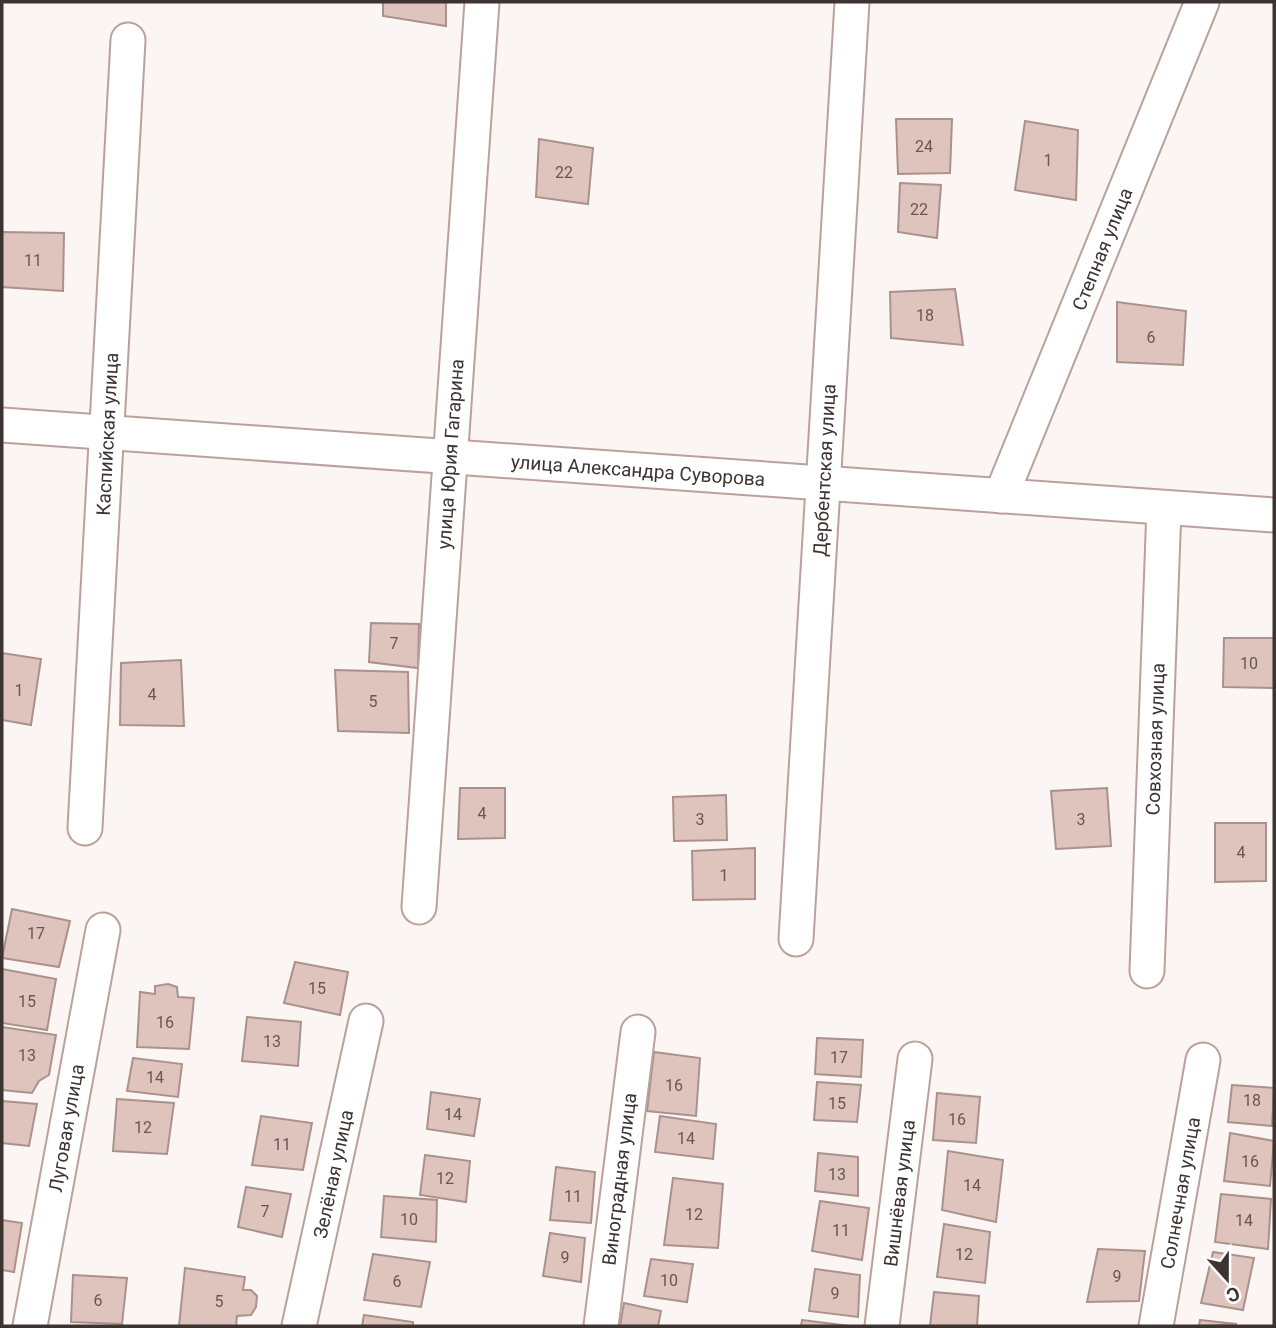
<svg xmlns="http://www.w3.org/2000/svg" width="1276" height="1328" font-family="Roboto,sans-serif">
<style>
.building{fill:#dfc4be;stroke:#aa918b;stroke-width:2}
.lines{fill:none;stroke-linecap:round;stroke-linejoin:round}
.minor-casing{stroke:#baa19b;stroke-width:37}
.minor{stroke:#fff;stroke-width:33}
.labels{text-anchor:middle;stroke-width:6;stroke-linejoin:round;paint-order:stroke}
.number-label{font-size:16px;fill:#665754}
.street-label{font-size:19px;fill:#3d3330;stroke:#fff}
</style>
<rect width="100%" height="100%" fill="#fbf6f4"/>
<g class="building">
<path d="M383,2H446V26L383,16Z"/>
<path d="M896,119H952L950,173L898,174Z"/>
<path d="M1025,121L1078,130L1076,200L1015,190Z"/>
<path d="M539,139L593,148L588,204L536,197Z"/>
<path d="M900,183L941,185L937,238L898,232Z"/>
<path d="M2,232L64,233L63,291L2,287Z"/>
<path d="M955,289L963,345L891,338L890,292Z"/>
<path d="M1117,302L1186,311L1183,365L1117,362Z"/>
<path d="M371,623L419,624L418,668L369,662Z"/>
<path d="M1224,638H1274V688L1223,687Z"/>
<path d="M2,653L41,659L31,725L2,720Z"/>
<path d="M181,660L184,726L120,725L121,663Z"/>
<path d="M335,670L408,672L409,733L338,731Z"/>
<path d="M460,788H505V838L458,839Z"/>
<path d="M1107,788L1111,846L1056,849L1051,791Z"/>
<path d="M726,795L727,840L674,841L673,797Z"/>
<path d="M1215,823H1266V881L1215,882Z"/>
<path d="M755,848V899L693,900L692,851Z"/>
<path d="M12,909L70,921L59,967L2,958Z"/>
<path d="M295,962L348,972L340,1015L284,1003Z"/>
<path d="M2,969L56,979L47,1030L2,1023Z"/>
<path d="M168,984L177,987L178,997L194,998L189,1049L137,1047L140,992L155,994V986Z"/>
<path d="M247,1017L301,1022L298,1066L242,1061Z"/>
<path d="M2,1027L56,1035L49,1075L39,1081L32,1093L2,1090Z"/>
<path d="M817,1038L863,1040L861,1077L815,1074Z"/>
<path d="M654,1052L700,1058L696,1116L647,1111Z"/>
<path d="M133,1058L182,1064L178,1097L127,1091Z"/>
<path d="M817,1082L861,1085L857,1122L814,1120Z"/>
<path d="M1232,1085L1274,1088L1272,1126L1228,1122Z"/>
<path d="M431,1092L480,1099L474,1136L427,1129Z"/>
<path d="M937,1093L980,1097L976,1143L933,1140Z"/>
<path d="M117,1099L174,1103L167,1154L113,1151Z"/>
<path d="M2,1101L37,1104L29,1146L2,1143Z"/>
<path d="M261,1116L312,1123L303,1170L252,1165Z"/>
<path d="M660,1116L716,1124L713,1159L655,1152Z"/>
<path d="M1230,1133L1274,1141L1270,1186L1224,1181Z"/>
<path d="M948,1151L1003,1160L996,1222L942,1210Z"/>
<path d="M818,1153L858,1157V1196L815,1191Z"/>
<path d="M425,1155L470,1161L466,1202L420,1195Z"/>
<path d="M556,1167L595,1172L591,1223L550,1220Z"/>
<path d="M673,1178L723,1184L718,1248L664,1245Z"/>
<path d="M246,1187L291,1194L282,1237L238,1227Z"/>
<path d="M1221,1194L1271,1199L1268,1249L1215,1242Z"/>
<path d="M384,1196L437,1200L436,1242L381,1237Z"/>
<path d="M820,1201L869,1208L862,1260L812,1251Z"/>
<path d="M2,1220L22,1223L14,1272L2,1270Z"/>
<path d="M944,1224L990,1232L985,1283L937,1277Z"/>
<path d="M550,1233L585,1238L581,1282L543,1276Z"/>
<path d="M1098,1249L1145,1251L1139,1301L1087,1302Z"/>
<path d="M1213,1252L1254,1258L1243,1310L1201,1303Z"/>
<path d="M373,1254L430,1262L421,1307L364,1300Z"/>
<path d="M651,1259L693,1264L687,1302L644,1296Z"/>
<path d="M185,1268L245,1277L243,1290H251L257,1296L256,1307L251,1315L237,1316L236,1326H179Z"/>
<path d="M815,1269L860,1275L858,1317L809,1311Z"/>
<path d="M73,1275L127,1278L122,1324L71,1322Z"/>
<path d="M934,1292L979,1296L977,1326H930Z"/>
<path d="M624,1303L661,1311L658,1326H620Z"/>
<path d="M364,1315L413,1322V1326H362Z"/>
<path d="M802,1320L850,1326H801Z"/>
<path d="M1200,1320L1237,1324L1199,1326Z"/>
</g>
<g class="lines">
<g class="minor-casing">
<g id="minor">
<path d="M2,425L1274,515"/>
<path d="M1001,496L1202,2"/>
<path d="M85,828L128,40"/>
<path d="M419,907L482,2"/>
<path d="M796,939L852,2"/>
<path d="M1147,971L1164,508"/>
<path d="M30,1326L103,930"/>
<path d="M299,1326L366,1021"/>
<path d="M601,1326L638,1032"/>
<path d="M882,1326L915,1059"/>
<path d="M1156,1326L1203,1060"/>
</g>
</g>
<use href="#minor" class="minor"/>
</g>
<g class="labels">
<g class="number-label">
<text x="924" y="152">24</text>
<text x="1048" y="166">1</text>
<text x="564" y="178">22</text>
<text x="919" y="215">22</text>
<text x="33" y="266">11</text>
<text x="925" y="321">18</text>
<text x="1151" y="343">6</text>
<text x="394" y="649">7</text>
<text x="1249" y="669">10</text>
<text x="19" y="696">1</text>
<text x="152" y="700">4</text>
<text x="373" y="707">5</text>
<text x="482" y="819">4</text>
<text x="700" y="825">3</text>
<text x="1081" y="825">3</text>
<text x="1241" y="858">4</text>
<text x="724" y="881">1</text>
<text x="36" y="939">17</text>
<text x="317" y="994">15</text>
<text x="27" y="1007">15</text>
<text x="165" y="1028">16</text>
<text x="272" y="1047">13</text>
<text x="27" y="1061">13</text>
<text x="839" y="1063">17</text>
<text x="155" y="1083">14</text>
<text x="674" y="1091">16</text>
<text x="1252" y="1106">18</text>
<text x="837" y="1109">15</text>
<text x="453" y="1120">14</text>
<text x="957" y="1125">16</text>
<text x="143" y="1133">12</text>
<text x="686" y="1144">14</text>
<text x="282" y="1150">11</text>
<text x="1250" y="1167">16</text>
<text x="837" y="1180">13</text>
<text x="445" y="1184">12</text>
<text x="972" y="1191">14</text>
<text x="573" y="1202">11</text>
<text x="265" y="1217">7</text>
<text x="694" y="1220">12</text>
<text x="409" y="1225">10</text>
<text x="1244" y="1226">14</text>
<text x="841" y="1236">11</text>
<text x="964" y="1260">12</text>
<text x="565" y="1263">9</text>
<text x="1117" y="1282">9</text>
<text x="669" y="1286">10</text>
<text x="397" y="1287">6</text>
<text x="835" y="1299">9</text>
<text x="98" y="1306">6</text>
<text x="219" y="1307">5</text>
</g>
<g class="street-label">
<text transform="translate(1102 249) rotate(-68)" y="7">Степная улица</text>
<text transform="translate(107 434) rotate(-87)" y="7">Каспийская улица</text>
<text transform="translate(450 454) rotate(-86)" y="7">улица Юрия Гагарина</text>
<text transform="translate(638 470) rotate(4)" y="7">улица Александра Суворова</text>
<text transform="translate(824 470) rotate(-87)" y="7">Дербентская улица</text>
<text transform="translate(1155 739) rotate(-88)" y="7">Совхозная улица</text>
<text transform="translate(66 1128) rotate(-80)" y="7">Луговая улица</text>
<text transform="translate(333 1174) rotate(-78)" y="7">Зелёная улица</text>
<text transform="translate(619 1179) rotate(-83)" y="7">Виноградная улица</text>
<text transform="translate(899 1193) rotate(-83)" y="7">Вишнёвая улица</text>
<text transform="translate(1180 1193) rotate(-80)" y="7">Солнечная улица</text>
</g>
</g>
<rect width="1276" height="1328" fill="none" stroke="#3d3330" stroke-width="7"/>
<g transform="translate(1227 1279) rotate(159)" stroke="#ffffff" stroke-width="5" paint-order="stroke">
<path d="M0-5L12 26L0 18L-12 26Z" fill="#3d3330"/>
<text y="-10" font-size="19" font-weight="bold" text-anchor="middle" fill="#3d3330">С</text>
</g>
</svg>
